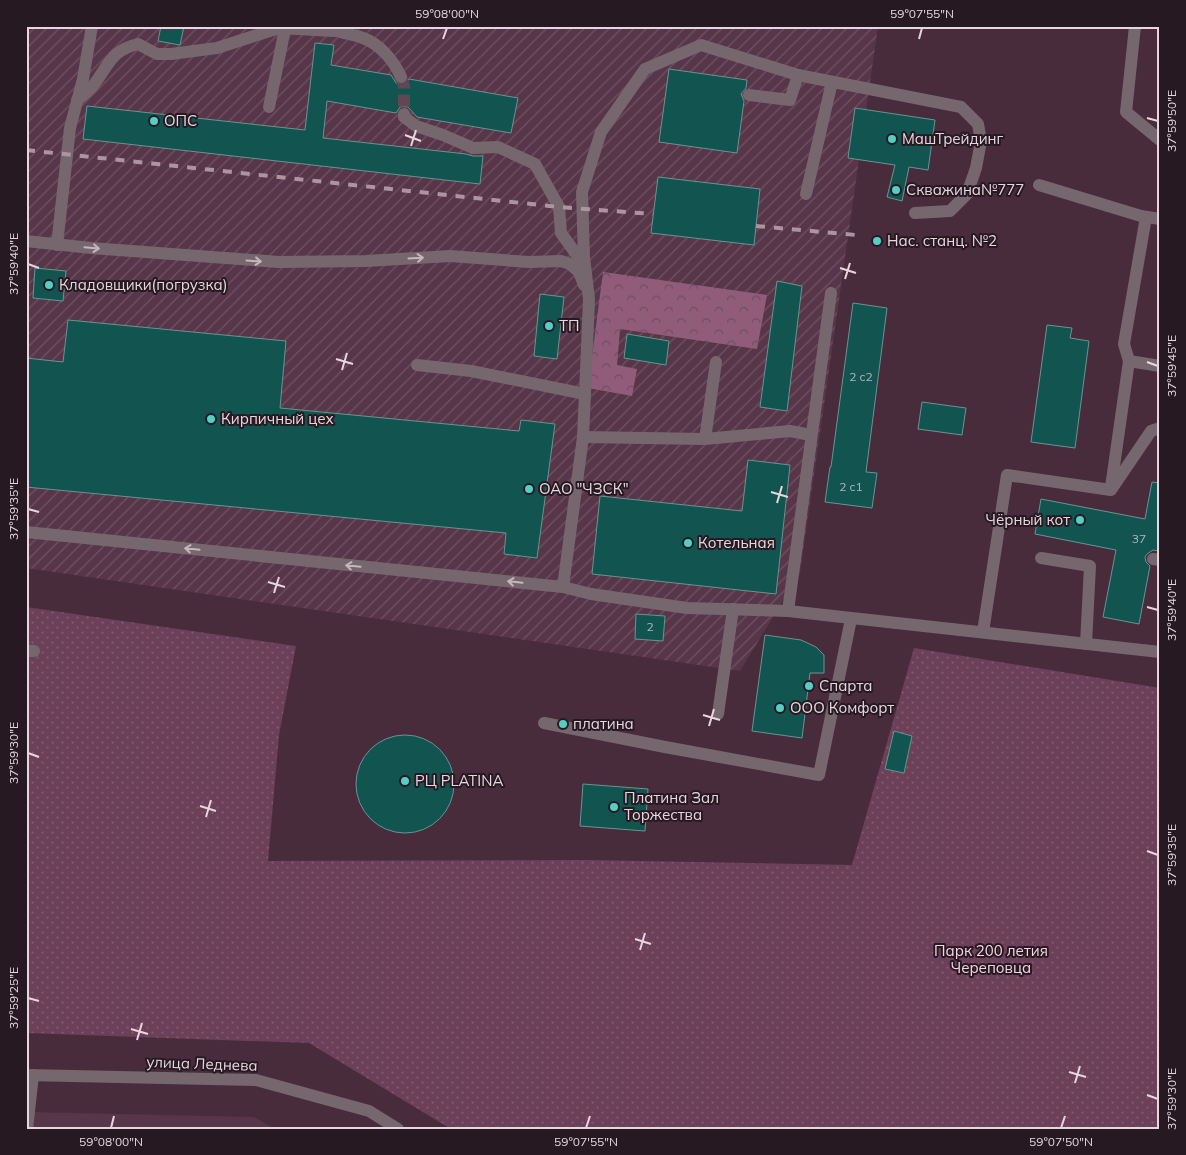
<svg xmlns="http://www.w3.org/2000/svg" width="1186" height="1155" font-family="Mulish,sans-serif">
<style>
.built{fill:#583649}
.industrial{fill:url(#industrial-furrows)}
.forest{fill:url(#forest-crowns)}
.park{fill:url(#park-dots)}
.building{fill:#12544f;stroke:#689590}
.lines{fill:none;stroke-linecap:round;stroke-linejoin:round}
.minor-tunnel{stroke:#614654;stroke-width:12;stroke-dasharray:12 6;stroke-linecap:butt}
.minor{stroke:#76676f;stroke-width:12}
.rail{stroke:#ac95a1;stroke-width:4;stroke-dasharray:9 9;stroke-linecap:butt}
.oneway{stroke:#c6b5bd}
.ticks{fill:none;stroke:#e8d6df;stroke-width:2}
.poi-dot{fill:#55cec4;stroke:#271921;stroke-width:2}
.labels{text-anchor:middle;stroke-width:4;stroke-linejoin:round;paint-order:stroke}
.number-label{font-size:12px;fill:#b2b6bb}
.poi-label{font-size:15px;fill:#e8d6df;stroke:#271921;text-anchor:start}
.park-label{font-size:15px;fill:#f5d4e5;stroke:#271921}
.street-label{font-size:15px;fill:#e8d6df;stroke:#271921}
.neatline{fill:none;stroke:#e8d6df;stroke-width:2}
.ticks-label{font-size:12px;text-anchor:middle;fill:#e8d6df}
</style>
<defs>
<pattern id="industrial-furrows" width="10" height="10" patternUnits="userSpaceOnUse" patternTransform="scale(1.25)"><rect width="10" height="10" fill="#583649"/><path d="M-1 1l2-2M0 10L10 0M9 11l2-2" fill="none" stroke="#705263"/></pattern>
<pattern id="forest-crowns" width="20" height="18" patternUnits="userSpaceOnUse" patternTransform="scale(1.25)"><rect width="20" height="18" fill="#915c79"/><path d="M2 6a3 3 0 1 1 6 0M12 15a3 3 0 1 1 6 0" fill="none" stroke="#6f4f61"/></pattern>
<pattern id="park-dots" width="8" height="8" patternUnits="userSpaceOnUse" patternTransform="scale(1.25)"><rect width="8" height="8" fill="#6c4059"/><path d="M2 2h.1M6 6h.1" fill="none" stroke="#815b70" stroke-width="1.8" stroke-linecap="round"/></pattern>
</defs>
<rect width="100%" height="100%" fill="#492c3c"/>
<path class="built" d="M26,1112L254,1117L275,1129H26Z"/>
<path class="industrial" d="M26,26H878L800,573L740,671L26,568Z"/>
<path class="forest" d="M603,272L767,295L757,349L620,329L617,365L637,369L632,396L588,388Z"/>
<path class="park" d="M26,607L296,646L279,735L268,861L585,860L852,865L914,648L1160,688V1129H451L309,1043L26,1033Z"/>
<g class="building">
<path d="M161,26H184L180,45L158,41Z"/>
<path d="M315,43L334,45L331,65L391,75L396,83L400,85L405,84L409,79L518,98L511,133L417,117L408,107L404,106L400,107L396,113L327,101L323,138L466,154L473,156H483L480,184L83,139L87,106L305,130Z"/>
<path d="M669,69L747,80L746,88L741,94L744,101L737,153L659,142Z"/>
<path d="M855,108L935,120L928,170L909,167L902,201L887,197L895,165L848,158Z"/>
<path d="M658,177L760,189L754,245L651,233Z"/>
<path d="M35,268L66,271L63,301L33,298Z"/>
<path d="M777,281L802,286L787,411L760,407Z"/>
<path d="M540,294L564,297L557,359L534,356Z"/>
<path d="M853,303L887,308L866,472L877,473L872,508L825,502L830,467H831Z"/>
<path d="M68,320L286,341L280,408L519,431L521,420L555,424L537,558L504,554L506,533L26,487V358L63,362Z"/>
<path d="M1047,325L1072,328L1070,338L1089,341L1075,448L1031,442Z"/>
<path d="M627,334L669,341L666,365L624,358Z"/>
<path d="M922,402L966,408L962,435L918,429Z"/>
<path d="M748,460L790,465L776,594L592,574L600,496L742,511Z"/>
<path d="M1152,482L1160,483V551L1153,550L1147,554L1145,557L1146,562L1150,566L1139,624L1103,617L1116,550L1035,534L1041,499L1145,519Z"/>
<path d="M636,614L665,616L663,641L635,639Z"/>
<path d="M765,635L801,640L816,647L824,655V673H810L802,738L752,731Z"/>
<path d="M894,731L912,736L904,773L885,769Z"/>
<circle cx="405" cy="784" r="49"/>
<path d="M583,784L648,789L645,831L580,826Z"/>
</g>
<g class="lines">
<path class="minor-tunnel" d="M401,77L404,86V114"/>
<g class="minor">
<path d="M1135,26L1126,112L1160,140"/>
<path d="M329,28C340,33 352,34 363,38C380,44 394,61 401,77"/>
<path d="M749,95L790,100L798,75"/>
<path d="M77,100C83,95 91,90 95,83C109,64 112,50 138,44L157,54H171L217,48L279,28L334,31"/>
<path d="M269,107L285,29"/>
<path d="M404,114V117L416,126L443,135L473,148L498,147L535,164L559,207L561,233L584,265"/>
<path d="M1039,185L1141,216L1160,219"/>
<path d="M806,194L832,82"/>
<path d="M26,241L91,248L279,262L366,261L450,256L529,262L561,261L570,264L579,272L584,285"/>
<path d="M57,245L70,128L83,79L92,26"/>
<path d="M1129,361L1124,344L1146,217"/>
<path d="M417,365L471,371L585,394"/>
<path d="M583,437L705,439L716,362"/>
<path d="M705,439L790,431L811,435"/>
<path d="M1111,487L1129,361L1160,366"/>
<path d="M26,532L563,587L591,594L687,608L788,611L1160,652"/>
<path d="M1041,558L1090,566L1086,644"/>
<path d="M1153,559L1160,560"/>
<path d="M563,587L583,437L585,394L589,299L584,257L582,192L601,132L645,69L701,45L798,75L961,107L978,124L981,141L976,168L967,194L950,211L915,213"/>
<path d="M788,611L831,293"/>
<path d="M983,632L1007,475L1111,490L1151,431L1160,428"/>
<path d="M26,651H34"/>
<path d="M718,714L733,609"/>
<path d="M544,723L665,747L819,775L851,619"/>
<path d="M26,1075L256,1080L369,1111L398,1129"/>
<path d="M27,1129L33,1075"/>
</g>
<g class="rail">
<path d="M26,150L559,207L653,214"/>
<path d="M756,226L856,235"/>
</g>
</g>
<defs><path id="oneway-shaft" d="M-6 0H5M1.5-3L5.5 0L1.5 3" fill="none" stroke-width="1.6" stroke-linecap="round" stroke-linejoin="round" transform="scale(1.25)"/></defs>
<g class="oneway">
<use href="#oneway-shaft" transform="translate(92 248) rotate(5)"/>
<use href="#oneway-shaft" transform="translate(416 258) rotate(-3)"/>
<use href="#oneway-shaft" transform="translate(254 261) rotate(4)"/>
<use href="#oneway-shaft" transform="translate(192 549) rotate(-174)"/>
<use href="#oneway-shaft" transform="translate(353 566) rotate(-174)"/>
<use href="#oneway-shaft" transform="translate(515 582) rotate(-174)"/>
</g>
<path class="ticks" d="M443,39L447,28M919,39L922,28M1147,118L1158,121M405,135L421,141M411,146L416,130M28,264L39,268M840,268L856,273M845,279L850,263M336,359L353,364M1147,362L1158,366M342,370L347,353M771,492L788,497M777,503L782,486M28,509L39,512M268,582L285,587M274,593L279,577M1147,607L1158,610M703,715L720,720M709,726L714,709M28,753L39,757M200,806L216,811M206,817L211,800M1147,851L1158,855M635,939L651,944M640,950L645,933M28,998L39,1001M131,1029L148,1034M137,1040L142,1023M1069,1072L1086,1077M1075,1083L1080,1066M1147,1095L1158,1099M111,1128L114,1116M586,1128L590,1116M1061,1128L1065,1116"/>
<g class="poi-dot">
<circle cx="154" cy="121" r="5"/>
<circle cx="892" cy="139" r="5"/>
<circle cx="896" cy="190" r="5"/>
<circle cx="877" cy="241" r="5"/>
<circle cx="49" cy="285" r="5"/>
<circle cx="549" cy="326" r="5"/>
<circle cx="211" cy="419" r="5"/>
<circle cx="529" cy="489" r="5"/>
<circle cx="1080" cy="520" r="5"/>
<circle cx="688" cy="543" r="5"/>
<circle cx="809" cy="686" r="5"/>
<circle cx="780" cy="708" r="5"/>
<circle cx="563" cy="724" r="5"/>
<circle cx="405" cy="781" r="5"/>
<circle cx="614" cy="807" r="5"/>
</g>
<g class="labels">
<g class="number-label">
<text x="861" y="381">2 с2</text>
<text x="851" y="491">2 с1</text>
<text x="1139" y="543">37</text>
<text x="650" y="631">2</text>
</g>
<g class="poi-label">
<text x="164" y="126">ОПС</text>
<text x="902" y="144">МашТрейдинг</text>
<text x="906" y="195">Скважина№777</text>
<text x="887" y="246">Нас. станц. №2</text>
<text x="59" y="290">Кладовщики(погрузка)</text>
<text x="559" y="331">ТП</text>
<text x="221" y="424">Кирпичный цех</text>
<text x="539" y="494">ОАО "ЧЗСК"</text>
<text x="1070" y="525" text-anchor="end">Чёрный кот</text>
<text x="698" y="548">Котельная</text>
<text x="819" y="691">Спарта</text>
<text x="790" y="713">ООО Комфорт</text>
<text x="573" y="729">платина</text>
<text x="415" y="786">РЦ PLATINA</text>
<text x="624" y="803">Платина Зал<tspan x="624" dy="17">Торжества</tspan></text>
</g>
<g class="park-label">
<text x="991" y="956">Парк 200 летия<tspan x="991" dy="17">Череповца</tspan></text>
</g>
<g class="street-label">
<text transform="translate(202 1064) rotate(2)" y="5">улица Леднева</text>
</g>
</g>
<rect width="1186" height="1155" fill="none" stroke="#271921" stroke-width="55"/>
<rect x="28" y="28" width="1130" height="1100" class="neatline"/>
<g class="ticks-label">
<text x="447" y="18">59°08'00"N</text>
<text x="922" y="18">59°07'55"N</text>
<text transform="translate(1172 121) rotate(-90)" y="4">37°59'50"E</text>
<text transform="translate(14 264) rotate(-90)" y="4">37°59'40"E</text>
<text transform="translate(1172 366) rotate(-90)" y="4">37°59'45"E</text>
<text transform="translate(14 509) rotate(-90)" y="4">37°59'35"E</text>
<text transform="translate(1172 610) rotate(-90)" y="4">37°59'40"E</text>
<text transform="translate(14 753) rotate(-90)" y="4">37°59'30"E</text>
<text transform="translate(1172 855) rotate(-90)" y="4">37°59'35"E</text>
<text transform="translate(14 998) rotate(-90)" y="4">37°59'25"E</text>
<text transform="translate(1172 1099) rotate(-90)" y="4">37°59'30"E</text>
<text x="111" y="1146">59°08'00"N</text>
<text x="586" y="1146">59°07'55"N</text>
<text x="1061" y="1146">59°07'50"N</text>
</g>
</svg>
